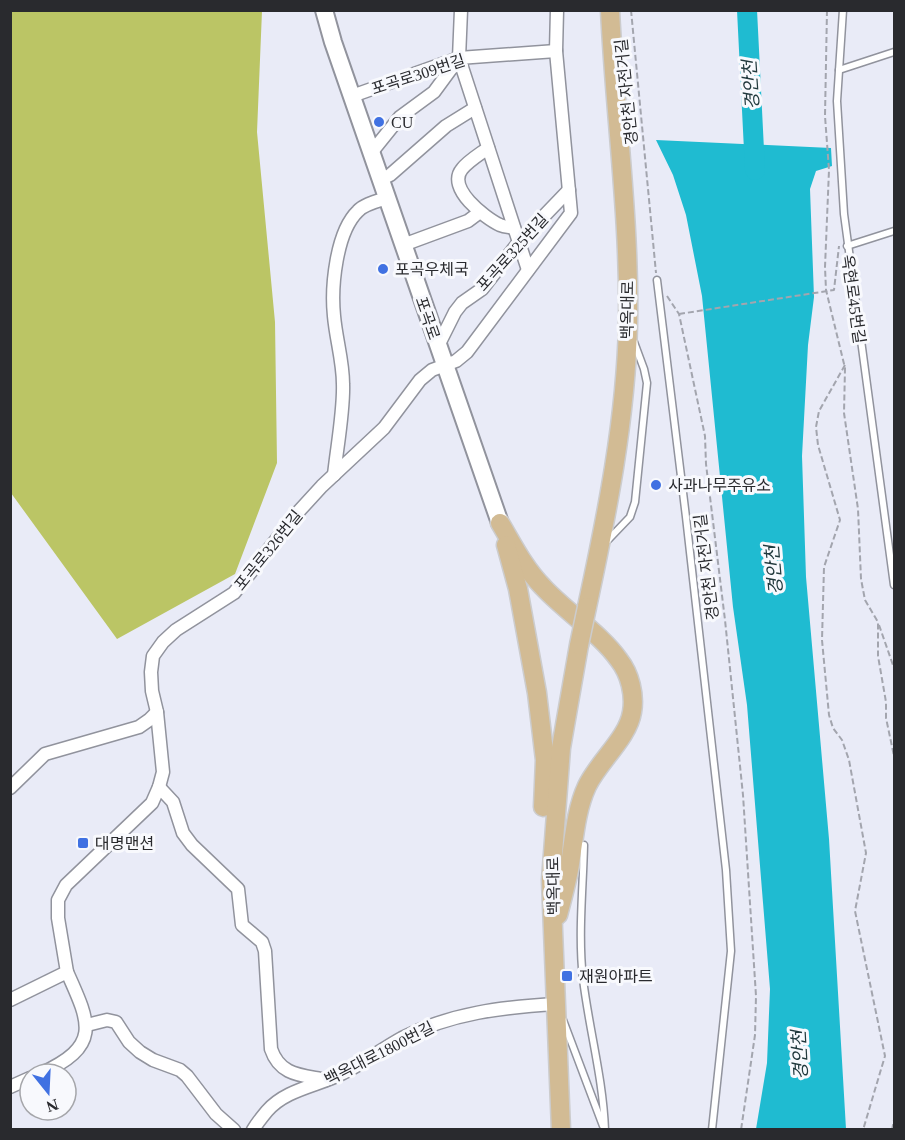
<svg xmlns="http://www.w3.org/2000/svg" width="905" height="1140" font-family="'Times New Roman','Noto Sans KR',serif">
<style>
.forest{fill:#bbc565}
.water{fill:#1fbbd1}
.lines{fill:none;stroke-linecap:round;stroke-linejoin:round}
.river{stroke:#1fbbd1;stroke-width:20}
.lane-casing{stroke:#91939d;stroke-width:9}
.street-casing{stroke:#91939d;stroke-width:15}
.secondary-casing{stroke:#91939d;stroke-width:20}
.primary-casing{stroke:#cccccd;stroke-width:21}
.path{stroke:#a3a5ae;stroke-width:2;stroke-dasharray:6 3;stroke-linecap:butt}
.lane{stroke:#fff;stroke-width:6}
.street{stroke:#fff;stroke-width:12}
.secondary{stroke:#fff;stroke-width:16}
.primary{stroke:#d2bb94;stroke-width:18}
.primary-bridge-casing{stroke:#cccccd;stroke-width:21;stroke-linecap:butt}
.primary-bridge{stroke:#d2bb94;stroke-width:18}
.poi-dot{fill:#4071e2;stroke:#f8f9fd;stroke-width:2}
.labels{text-anchor:middle;stroke-width:6;stroke-linejoin:round;paint-order:stroke}
.street-label{font-size:16px;fill:#292a2e;stroke:#f8f9fd}
.poi-label{font-size:16px;fill:#292a2e;stroke:#f8f9fd;text-anchor:start}
.water-label{font-size:18px;font-style:italic;fill:#223a3e;stroke:#f8f9fd}
</style>
<rect width="100%" height="100%" fill="#e9ebf7"/>
<path class="forest" d="M10,11H262L257,132L275,322L277,463L235,574L117,639L11,493Z"/>
<path class="water" d="M656,140L831,148L832,166L816,171L810,189L814,297L808,345L802,456L806,577L829,839L846,1129H756L767,1063L770,989L747,705L733,607L702,296L686,215L673,175Z"/>
<g class="lines">
<path class="river" d="M747,10L755,170"/>
<g class="lane-casing">
<g id="lane">
<path d="M843,10L837,101L844,214L894,585"/>
<path d="M839,70L894,52"/>
<path d="M847,246L894,231"/>
<path d="M657,280L686,517L726,870L731,951L712,1130"/>
<path d="M607,541L630,517L635,502L647,383L644,369L634,342"/>
<path d="M584,845C583,889 578,935 583,979C589,1029 603,1078 605,1130"/>
<path d="M563,1020L603,1126"/>
</g>
</g>
<g class="street-casing">
<g id="street">
<path d="M461,10L459,58L528,270"/>
<path d="M352,96L459,58L556,51"/>
<path d="M488,148C480,154 468,161 462,169C446,188 485,218 500,225C505,227 510,227 514,228"/>
<path d="M371,153L400,117L434,92L459,58"/>
<path d="M380,180L390,175L446,126L475,108"/>
<path d="M403,245L468,221L480,212"/>
<path d="M438,346L455,312L462,303L482,289L519,242L569,190"/>
<path d="M334,475C337,447 344,410 343,384C343,361 336,339 334,316C331,287 336,232 358,211C364,204 378,201 387,198"/>
<path d="M159,787L173,802L183,833L192,845L238,889L242,925L262,942L265,951L271,1049C280,1076 302,1075 326,1080"/>
<path d="M10,788L45,754L139,727L149,720L157,712"/>
<path d="M10,1000L67,972L58,918V900L66,885L152,803L159,787L163,772L157,712L152,691L151,672L153,656L163,642L176,630L234,593L300,510L322,486L384,428L420,380L432,370L456,361L467,352L571,213L556,51L557,10"/>
<path d="M87,1025L107,1020L116,1022L129,1042L140,1052L153,1060L180,1070L187,1076L216,1114L234,1130"/>
<path d="M40,1074C101,1046 91,1025 67,972"/>
<path d="M10,1087L30,1078"/>
<path d="M253,1130C257,1123 262,1117 267,1111C286,1089 318,1086 343,1073C364,1063 382,1049 402,1038C451,1013 503,1007 557,1004"/>
</g>
</g>
<g class="secondary-casing">
<path id="secondary" d="M324,10L333,42L500,523"/>
</g>
<g class="primary-casing">
<g id="primary">
<path d="M500,523C513,545 525,569 543,587C565,611 601,634 619,660C630,674 635,695 632,712C628,738 599,761 587,786C575,812 574,842 569,870C566,885 562,900 558,915"/>
<path d="M506,545L518,589L537,693L545,760L543,807"/>
<path d="M587,607C607,514 626,419 628,324C630,219 615,115 610,10"/>
<path d="M561,1130L551,880L561,748L579,645"/>
</g>
</g>
<g class="path">
<path d="M631,10L656,273"/>
<path d="M827,10L825,116L829,170L825,267L826,290L845,368L844,413L858,509L861,579L865,600L878,622V656L886,702V718L894,756"/>
<path d="M667,296L679,314L705,436L706,464L725,620L743,795L756,996L755,1035L741,1130"/>
<path d="M679,314L834,290L839,246"/>
<path d="M845,365L819,411L816,427L818,445L840,520L824,567L822,640L829,715L833,728L842,740L849,760L866,853L855,911L885,1056L863,1130"/>
<path d="M879,625L894,668"/>
<path d="M892,1130L894,1120"/>
</g>
<use href="#lane" class="lane"/>
<use href="#street" class="street"/>
<use href="#secondary" class="secondary"/>
<use href="#primary" class="primary"/>
<g class="primary-bridge-casing">
<path id="primary-bridge" d="M579,645L587,607"/>
</g>
<use href="#primary-bridge" class="primary-bridge"/>
</g>
<g class="poi-dot">
<circle cx="379" cy="122" r="6"/>
<circle cx="383" cy="269" r="6"/>
<circle cx="656" cy="485" r="6"/>
<rect x="77" y="837" width="12" height="12" rx="3"/>
<rect x="561" y="970" width="12" height="12" rx="3"/>
</g>
<g class="labels">
<g class="street-label">
<text transform="translate(418 74) rotate(-18)" y="6">포곡로309번길</text>
<text transform="translate(626 92) rotate(-96)" y="6">경안천 자전거길</text>
<text transform="translate(512 252) rotate(-48)" y="6">포곡로325번길</text>
<text transform="translate(854 299) rotate(82)" y="6">옥현로45번길</text>
<text transform="translate(627 310) rotate(-89)" y="6">백옥대로</text>
<text transform="translate(428 318) rotate(71)" y="6">포곡로</text>
<text transform="translate(268 550) rotate(-51)" y="6">포곡로326번길</text>
<text transform="translate(706 567) rotate(-97)" y="6">경안천 자전거길</text>
<text transform="translate(553 886) rotate(-91)" y="6">백옥대로</text>
<text transform="translate(379 1053) rotate(-27)" y="6">백옥대로1800번길</text>
</g>
<g class="poi-label">
<text x="391" y="128">CU</text>
<text x="395" y="275">포곡우체국</text>
<text x="668" y="491">사과나무주유소</text>
<text x="95" y="849">대명맨션</text>
<text x="579" y="982">재원아파트</text>
</g>
<g class="water-label">
<text transform="translate(751 85) rotate(-94)" y="6">경안천</text>
<text transform="translate(774 570) rotate(-95)" y="6">경안천</text>
<text transform="translate(800 1055) rotate(-93)" y="6">경안천</text>
</g>
</g>
<rect width="905" height="1140" fill="none" stroke="#292a2e" stroke-width="24"/>
<g transform="translate(48 1092) rotate(162)"><circle r="28" fill="#f8f9fd" stroke="#a5a6aa" stroke-width="1.5"/>
<path d="M0-4.5L10 22L0 15L-10 22Z" fill="#4071e2"/>
<text y="-9" font-size="16" font-weight="bold" text-anchor="middle" fill="#292a2e">N</text>
</g>
</svg>
